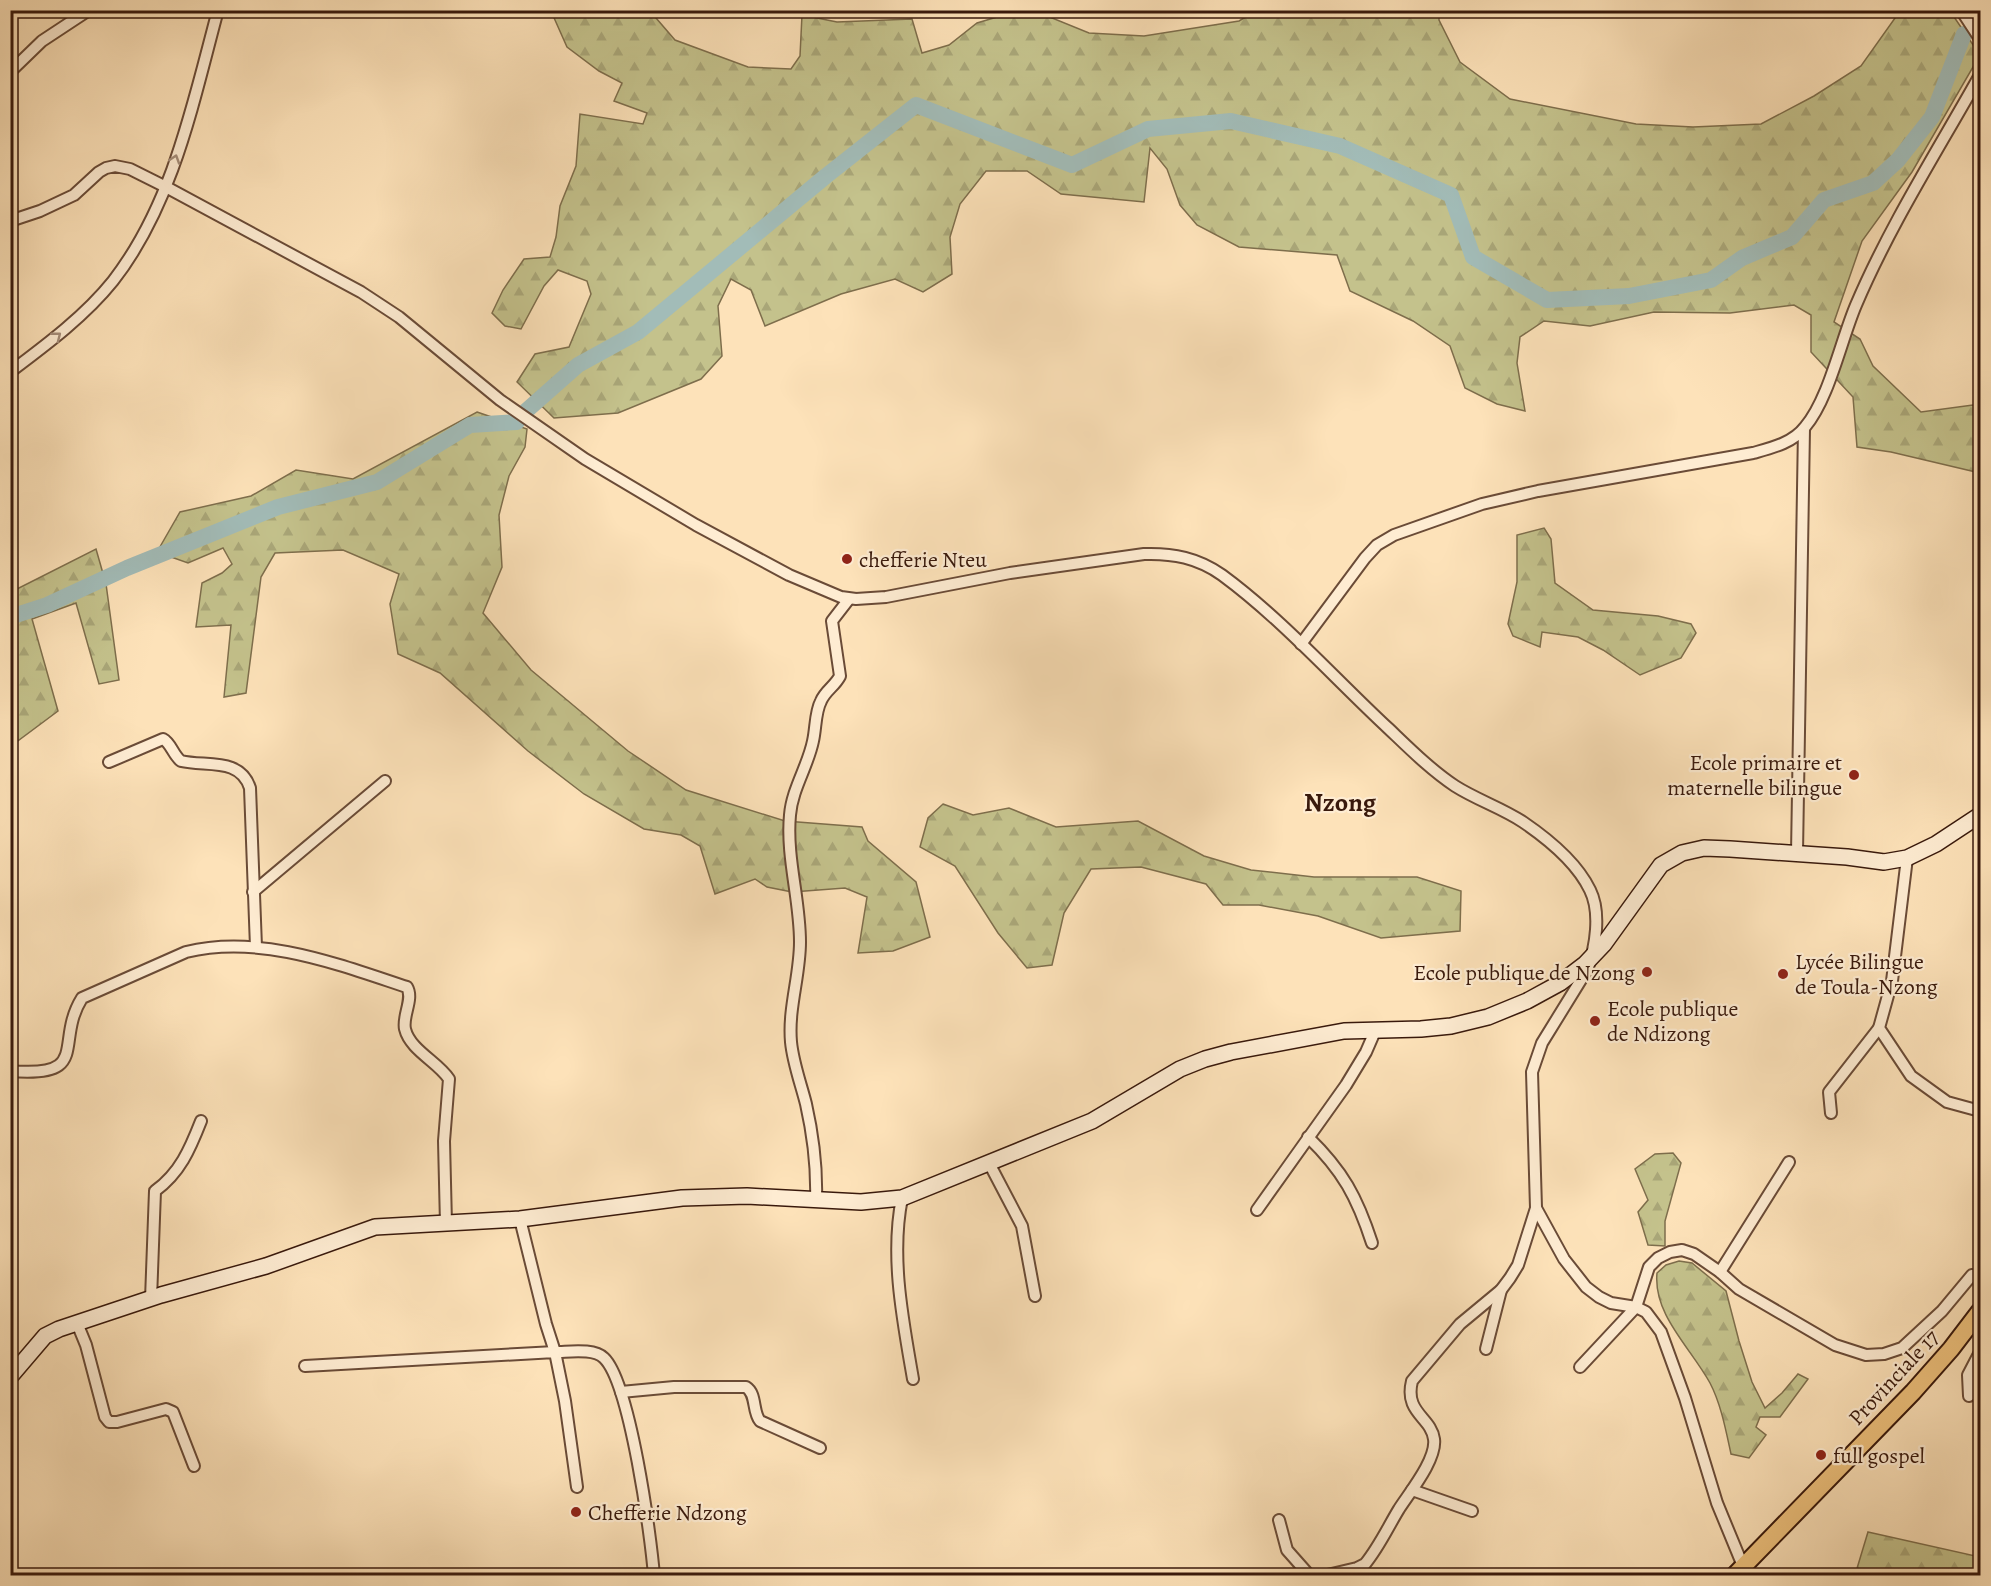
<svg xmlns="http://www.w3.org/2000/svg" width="1991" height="1586" font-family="Alegreya,serif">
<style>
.forest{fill:url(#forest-firs);stroke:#7e6e4c;stroke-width:1.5}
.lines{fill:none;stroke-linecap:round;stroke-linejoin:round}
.river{stroke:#a2bcb8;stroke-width:16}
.street-casing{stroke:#6a4b37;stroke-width:14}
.secondary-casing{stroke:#39190c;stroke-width:18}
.primary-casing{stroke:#39190c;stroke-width:20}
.street{stroke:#feecd2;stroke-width:10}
.secondary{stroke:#feecd2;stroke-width:15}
.primary{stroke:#eec17c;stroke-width:16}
.oneway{stroke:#a58d79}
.poi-dot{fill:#8f2418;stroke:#feecd2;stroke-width:2}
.labels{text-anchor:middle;stroke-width:4.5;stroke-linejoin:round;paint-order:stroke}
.poi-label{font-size:22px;fill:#39190c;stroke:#feecd2;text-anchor:start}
.street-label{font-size:22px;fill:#39190c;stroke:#feecd2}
.quarter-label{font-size:26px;font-weight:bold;fill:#39190c;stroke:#feecd2}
</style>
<defs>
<pattern id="forest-firs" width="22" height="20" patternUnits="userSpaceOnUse" patternTransform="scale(1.5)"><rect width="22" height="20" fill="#c4c28c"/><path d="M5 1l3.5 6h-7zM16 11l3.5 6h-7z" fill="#a9a678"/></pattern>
</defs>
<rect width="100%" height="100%" fill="#fde2b9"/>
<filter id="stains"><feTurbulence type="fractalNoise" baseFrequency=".00333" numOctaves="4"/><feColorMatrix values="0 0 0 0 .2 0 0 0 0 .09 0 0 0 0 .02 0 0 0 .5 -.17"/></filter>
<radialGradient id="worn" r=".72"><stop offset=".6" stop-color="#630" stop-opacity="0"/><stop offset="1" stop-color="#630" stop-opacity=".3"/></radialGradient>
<g class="forest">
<path d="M551,11H650L675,40L748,67L791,69L800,56L802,15L837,22L912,19L922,53L949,45L977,23L1017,11H1035L1089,33L1144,36L1239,21L1256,11H1439V20L1460,62L1510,99L1636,124L1693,127L1761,124L1814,96L1861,66L1900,11H1950L1980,55L1912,172L1862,241L1834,322L1860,339L1873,366L1921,412L1973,405L1980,406V473L1891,452L1857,447L1853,397L1811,352V315L1794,305L1730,313L1654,312L1590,326L1544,321L1520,337L1517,363L1525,411L1497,404L1465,388L1450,346L1413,321L1350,291L1337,255L1239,247L1197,225L1180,205L1167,169L1150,148L1144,202L1061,194L1027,171H986L960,204L950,237L952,274L923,292L895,279L841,294L765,326L751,290L731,279L718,306L722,356L701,379L618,413L554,418L517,382L535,354L569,347L591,294L587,281L558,270L544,286L521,329L505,326L492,313L503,290L524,259L550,257L556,237L560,206L576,166L580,114L643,124L647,113L614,101L622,83L599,71L567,47Z"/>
<path d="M477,412L527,429L525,447L509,476L499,515L502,567L483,613L531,670L628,751L686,790L785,821L862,827L868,841L916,882L930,937L893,951L858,953L867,897L845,888L792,892L767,887L755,879L715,894L700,846L681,835L644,829L584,794L528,751L440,673L398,654L390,604L399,574L343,550L275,553L261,577L246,693L224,697L231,625L196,627L202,583L222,573L232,564L223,548L188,563L157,552L180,512L251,496L296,470L353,479Z"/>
<path d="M1544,528L1551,539L1555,583L1593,610L1658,616L1691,624L1696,633L1681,658L1640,675L1603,650L1578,637L1542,632L1540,647L1513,636L1508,624L1517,582V535Z"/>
<path d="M96,549L106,584L119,680L99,684L76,603L32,619L58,711L11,746V592Z"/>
<path d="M943,804L973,815L1009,808L1056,827L1138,821L1204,856L1251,870L1314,877H1417L1461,891L1460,931L1381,938L1318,916L1259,905H1223L1206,884L1141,867L1091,869L1064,913L1052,965L1027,968L998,933L955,866L920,847L928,818Z"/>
<path d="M1673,1153L1681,1163L1665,1221V1246L1648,1245L1638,1212L1648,1200L1635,1169L1655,1154Z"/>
<path d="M1679,1261L1692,1263L1726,1291L1739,1341L1752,1382L1765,1408L1782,1393L1798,1374L1808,1379L1780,1417H1760L1756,1427L1766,1435L1749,1458L1731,1454C1726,1431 1721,1404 1710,1383C1691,1348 1653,1315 1657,1273L1666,1265Z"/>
<path d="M1868,1532L1980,1557V1575H1855Z"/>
</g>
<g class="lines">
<g class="river">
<path d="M1976,21L1980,12"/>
<path d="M526,411L578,365L638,332L826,176L916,105L1072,165L1148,129L1231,121L1340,146L1451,195L1473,257L1547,300L1629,296L1711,280L1742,258L1792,237L1824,200L1873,183L1898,160L1932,117L1964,34"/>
<path d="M10,617L47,605L127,568L278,507L377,482L470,425L517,422"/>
</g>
<g class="street-casing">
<g id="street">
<path d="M1961,10L1980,39"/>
<path d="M10,72L42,41L89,10"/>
<path d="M10,221L40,211L74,195L99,172L106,168L115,166L130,169L166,187L361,292L399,317L500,400L585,459L696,525L789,575L841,597L856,599L886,597L1010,573L1144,554C1173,553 1198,558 1222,575C1283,620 1334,678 1389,729C1410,749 1431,770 1455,786C1477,800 1502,808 1523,822C1548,839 1577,863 1590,890C1601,912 1596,947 1587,970L1542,1043L1532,1072L1536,1208L1564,1259L1586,1287L1599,1297L1611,1303L1636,1307L1646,1312L1661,1332L1685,1398L1717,1503L1743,1566"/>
<path d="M10,372C46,345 85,316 113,281C173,204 193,103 218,10"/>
<path d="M1301,644L1365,558L1377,545L1394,535L1482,504L1538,491L1753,453C1771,448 1793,443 1805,427C1829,399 1841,340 1856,305C1890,225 1938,150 1980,75"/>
<path d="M109,762L163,739C171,743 173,755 181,761C206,767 240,757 250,788L256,947"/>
<path d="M1797,853L1804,429"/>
<path d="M1907,858L1892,981L1879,1028L1911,1076L1947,1102L1980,1111"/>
<path d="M253,892L385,781"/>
<path d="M10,1071C92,1078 54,1043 82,998L186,952C260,934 337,964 407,987C414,999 402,1016 405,1029C410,1050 438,1062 449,1079L444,1141L446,1224"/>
<path d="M1831,1113L1829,1092L1879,1028"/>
<path d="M1308,1137C1343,1171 1357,1197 1372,1243"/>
<path d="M989,1163L1022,1226L1035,1296"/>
<path d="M902,1198C890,1257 903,1321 913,1379"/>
<path d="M816,1199C817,1167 813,1135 806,1104C801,1084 793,1063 791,1042C788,1008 800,976 800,942C800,899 786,857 790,815C792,789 808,766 813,741C816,728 815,712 821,701C825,691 835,686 840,676L832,621L849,599"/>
<path d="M1257,1210L1346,1085L1366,1052L1376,1029"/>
<path d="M520,1219L546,1324L555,1352C569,1352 594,1348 604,1358C630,1383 651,1536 654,1576"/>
<path d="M1720,1272L1789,1162"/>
<path d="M151,1299L155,1191C180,1173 190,1149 201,1121"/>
<path d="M77,1323L86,1345L105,1417L109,1422H117L166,1409L173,1412L194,1466"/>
<path d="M1486,1349L1501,1290"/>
<path d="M305,1366L555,1352L565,1401L577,1487"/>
<path d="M1580,1367L1636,1307L1649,1267L1658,1258L1670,1252L1682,1250L1694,1254L1720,1272L1739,1289L1835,1345L1866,1355L1884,1354L1902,1348L1942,1311L1972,1275"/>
<path d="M621,1392L674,1387H746C757,1394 752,1411 760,1421L820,1448"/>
<path d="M1969,1396L1968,1375L1980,1352"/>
<path d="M1412,1490L1472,1511"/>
<path d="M1279,1520L1287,1550L1310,1576"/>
<path d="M1323,1576L1357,1568L1365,1564C1379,1547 1388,1527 1399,1509C1410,1492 1437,1459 1434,1439C1431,1417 1404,1413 1412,1381L1460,1324L1501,1290L1510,1278L1518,1265L1536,1208"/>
</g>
</g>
<g class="secondary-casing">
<path id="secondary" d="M10,1377L45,1336L59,1329L161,1295L266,1266L375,1227L520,1219L682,1198L747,1196L861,1202L902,1198L1092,1121L1180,1069L1205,1059L1231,1052L1344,1031L1421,1029L1451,1026L1488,1017L1527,1001L1560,983L1585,964L1604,944L1661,865L1682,853L1704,848L1730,849L1847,857L1884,862L1907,858L1936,844L1980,815"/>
</g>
<g class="primary-casing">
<path id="primary" d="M1734,1576L1913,1392L1951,1349L1980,1311"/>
</g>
<use href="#street" class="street"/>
<use href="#secondary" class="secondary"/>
<use href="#primary" class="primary"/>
</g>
<defs><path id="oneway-chevron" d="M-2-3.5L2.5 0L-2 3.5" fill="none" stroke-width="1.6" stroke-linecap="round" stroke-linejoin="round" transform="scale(1.5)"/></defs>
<g class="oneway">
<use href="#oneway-chevron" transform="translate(175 159) rotate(-72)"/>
<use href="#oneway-chevron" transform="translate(57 336) rotate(-38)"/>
</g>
<g class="poi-dot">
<circle cx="847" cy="559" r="6"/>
<circle cx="1854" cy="775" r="6"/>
<circle cx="1647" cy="972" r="6"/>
<circle cx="1783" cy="974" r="6"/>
<circle cx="1595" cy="1021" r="6"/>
<circle cx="1821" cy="1455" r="6"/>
<circle cx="576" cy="1512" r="6"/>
</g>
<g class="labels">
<g class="poi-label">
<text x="859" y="567">chefferie Nteu</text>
<text x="1842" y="770" text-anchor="end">Ecole primaire et<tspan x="1842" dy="25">maternelle bilingue</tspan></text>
<text x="1795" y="969">Lycée Bilingue<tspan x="1795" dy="25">de Toula-Nzong</tspan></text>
<text x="1635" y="980" text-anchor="end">Ecole publique de Nzong</text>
<text x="1607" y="1016">Ecole publique<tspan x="1607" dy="25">de Ndizong</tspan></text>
<text x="1833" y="1463">full gospel</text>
<text x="588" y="1520">Chefferie Ndzong</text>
</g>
<g class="street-label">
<text transform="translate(1893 1377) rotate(-47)" y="8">Provinciale 17</text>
</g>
<g class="quarter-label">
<text x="1340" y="811">Nzong</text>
</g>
</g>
<rect width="1991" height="1586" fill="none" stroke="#fde2b9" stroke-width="36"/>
<rect x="12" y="12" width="1967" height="1562" fill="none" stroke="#39190c" stroke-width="3"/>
<rect x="18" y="18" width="1955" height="1550" fill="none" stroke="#39190c" stroke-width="1.5"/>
<rect width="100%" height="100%" filter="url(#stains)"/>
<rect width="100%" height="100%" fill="url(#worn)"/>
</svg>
